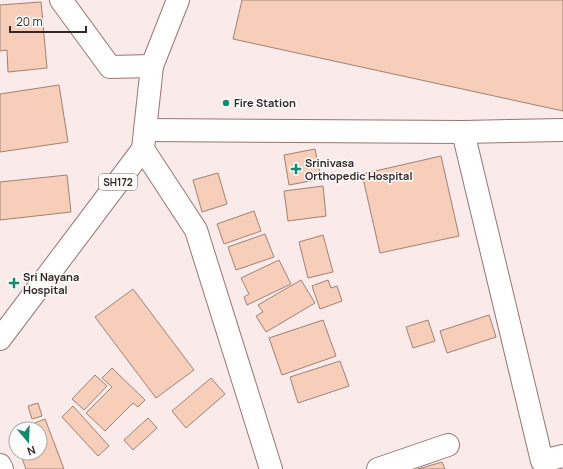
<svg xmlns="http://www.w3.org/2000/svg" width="563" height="469" font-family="Manrope,sans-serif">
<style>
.building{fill:#f6ceb9;stroke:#a08273}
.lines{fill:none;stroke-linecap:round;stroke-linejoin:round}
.minor-casing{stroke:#977575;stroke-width:24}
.tertiary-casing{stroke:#977575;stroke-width:24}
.primary-casing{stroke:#977575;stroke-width:24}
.minor{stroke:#fff;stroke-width:22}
.tertiary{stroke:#fff;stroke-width:22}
.primary{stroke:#fff;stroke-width:22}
.poi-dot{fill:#138b6d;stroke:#fcfcfc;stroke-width:1.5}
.labels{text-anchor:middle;stroke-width:3;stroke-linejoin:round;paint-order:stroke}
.shield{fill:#fcfcfc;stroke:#716767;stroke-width:1}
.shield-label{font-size:10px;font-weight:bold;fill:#362727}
.poi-label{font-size:11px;font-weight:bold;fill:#362727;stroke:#fcfcfc;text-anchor:start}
</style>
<rect width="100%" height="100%" fill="#faeaea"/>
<g class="building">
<path d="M242,0H563V111L233,39Z"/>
<path d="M41,2L47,68L8,72L7,50L0,51V5Z"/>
<path d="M59,85L68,142L0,152V94Z"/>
<path d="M315,149L321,179L289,185L284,155Z"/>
<path d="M441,156L459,236L380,253L362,174Z"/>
<path d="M218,173L227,204L202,212L193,180Z"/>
<path d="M67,175L71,212L0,220V182Z"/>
<path d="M323,186L326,216L288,221L284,191Z"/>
<path d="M254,211L261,231L224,244L217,224Z"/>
<path d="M265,234L274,257L236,270L228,247Z"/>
<path d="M323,235L333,272L308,278L299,242Z"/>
<path d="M279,260L291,284L247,305L244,297L249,294L241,278Z"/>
<path d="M301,280L315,303L266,332L256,316L263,312L258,305Z"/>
<path d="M328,280L331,288L337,286L342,301L320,309L312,286Z"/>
<path d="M133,289L194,370L156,398L95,317Z"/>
<path d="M489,315L496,337L447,353L440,331Z"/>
<path d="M323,320L336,356L282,375L269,338Z"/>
<path d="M428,320L435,341L413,348L406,327Z"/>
<path d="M340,361L349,386L298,403L290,377Z"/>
<path d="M112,368L145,400L138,407L133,403L105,431L86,413L112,387L102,378Z"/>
<path d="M95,375L107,386L84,410L72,399Z"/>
<path d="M211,378L225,394L186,428L172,411Z"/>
<path d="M38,403L42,416L32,419L28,406Z"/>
<path d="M73,406L109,446L98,456L62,417Z"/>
<path d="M148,418L157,428L133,450L124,440Z"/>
<path d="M45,419L64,469H26L20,453H40V429H20Z"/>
<path d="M442,462L445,469H418Z"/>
</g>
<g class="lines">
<g class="minor-casing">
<g id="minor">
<path d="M145,130L463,132L563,130"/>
<path d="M463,132L542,461L563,456"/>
<path d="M143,149L196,230L271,469"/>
<path d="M0,465L2,469"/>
<path d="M378,469L448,445"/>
</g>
</g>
<g class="tertiary-casing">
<path id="tertiary" d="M61,0L110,67L152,66"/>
</g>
<g class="primary-casing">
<path id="primary" d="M0,339L143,149L152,66L178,0"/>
</g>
<use href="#minor" class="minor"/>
<use href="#tertiary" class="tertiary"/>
<use href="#primary" class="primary"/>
</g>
<g class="poi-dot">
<circle cx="226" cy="103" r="4"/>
<path d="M294 163h4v4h4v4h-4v4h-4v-4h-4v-4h4z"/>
<path d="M12 277h4v4h4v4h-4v4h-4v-4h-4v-4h4z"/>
</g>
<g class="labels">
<rect class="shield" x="99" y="174" width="38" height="16" rx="3"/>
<g class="shield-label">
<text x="118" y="186">SH172</text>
</g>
<g class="poi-label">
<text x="234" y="107">Fire Station</text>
<text x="305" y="167">Srinivasa<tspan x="305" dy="13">Orthopedic Hospital</tspan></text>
<text x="23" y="281">Sri Nayana<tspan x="23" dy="13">Hospital</tspan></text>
</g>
</g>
<g transform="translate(28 441) rotate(161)"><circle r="19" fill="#fcfcfc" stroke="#ada7a7"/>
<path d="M0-3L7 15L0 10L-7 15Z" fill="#138b6d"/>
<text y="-6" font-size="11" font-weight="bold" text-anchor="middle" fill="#362727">N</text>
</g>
<path d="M10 26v6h76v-6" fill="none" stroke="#362727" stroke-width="2"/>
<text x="16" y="26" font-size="12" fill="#362727" stroke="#fcfcfc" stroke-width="3" paint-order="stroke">20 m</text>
</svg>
